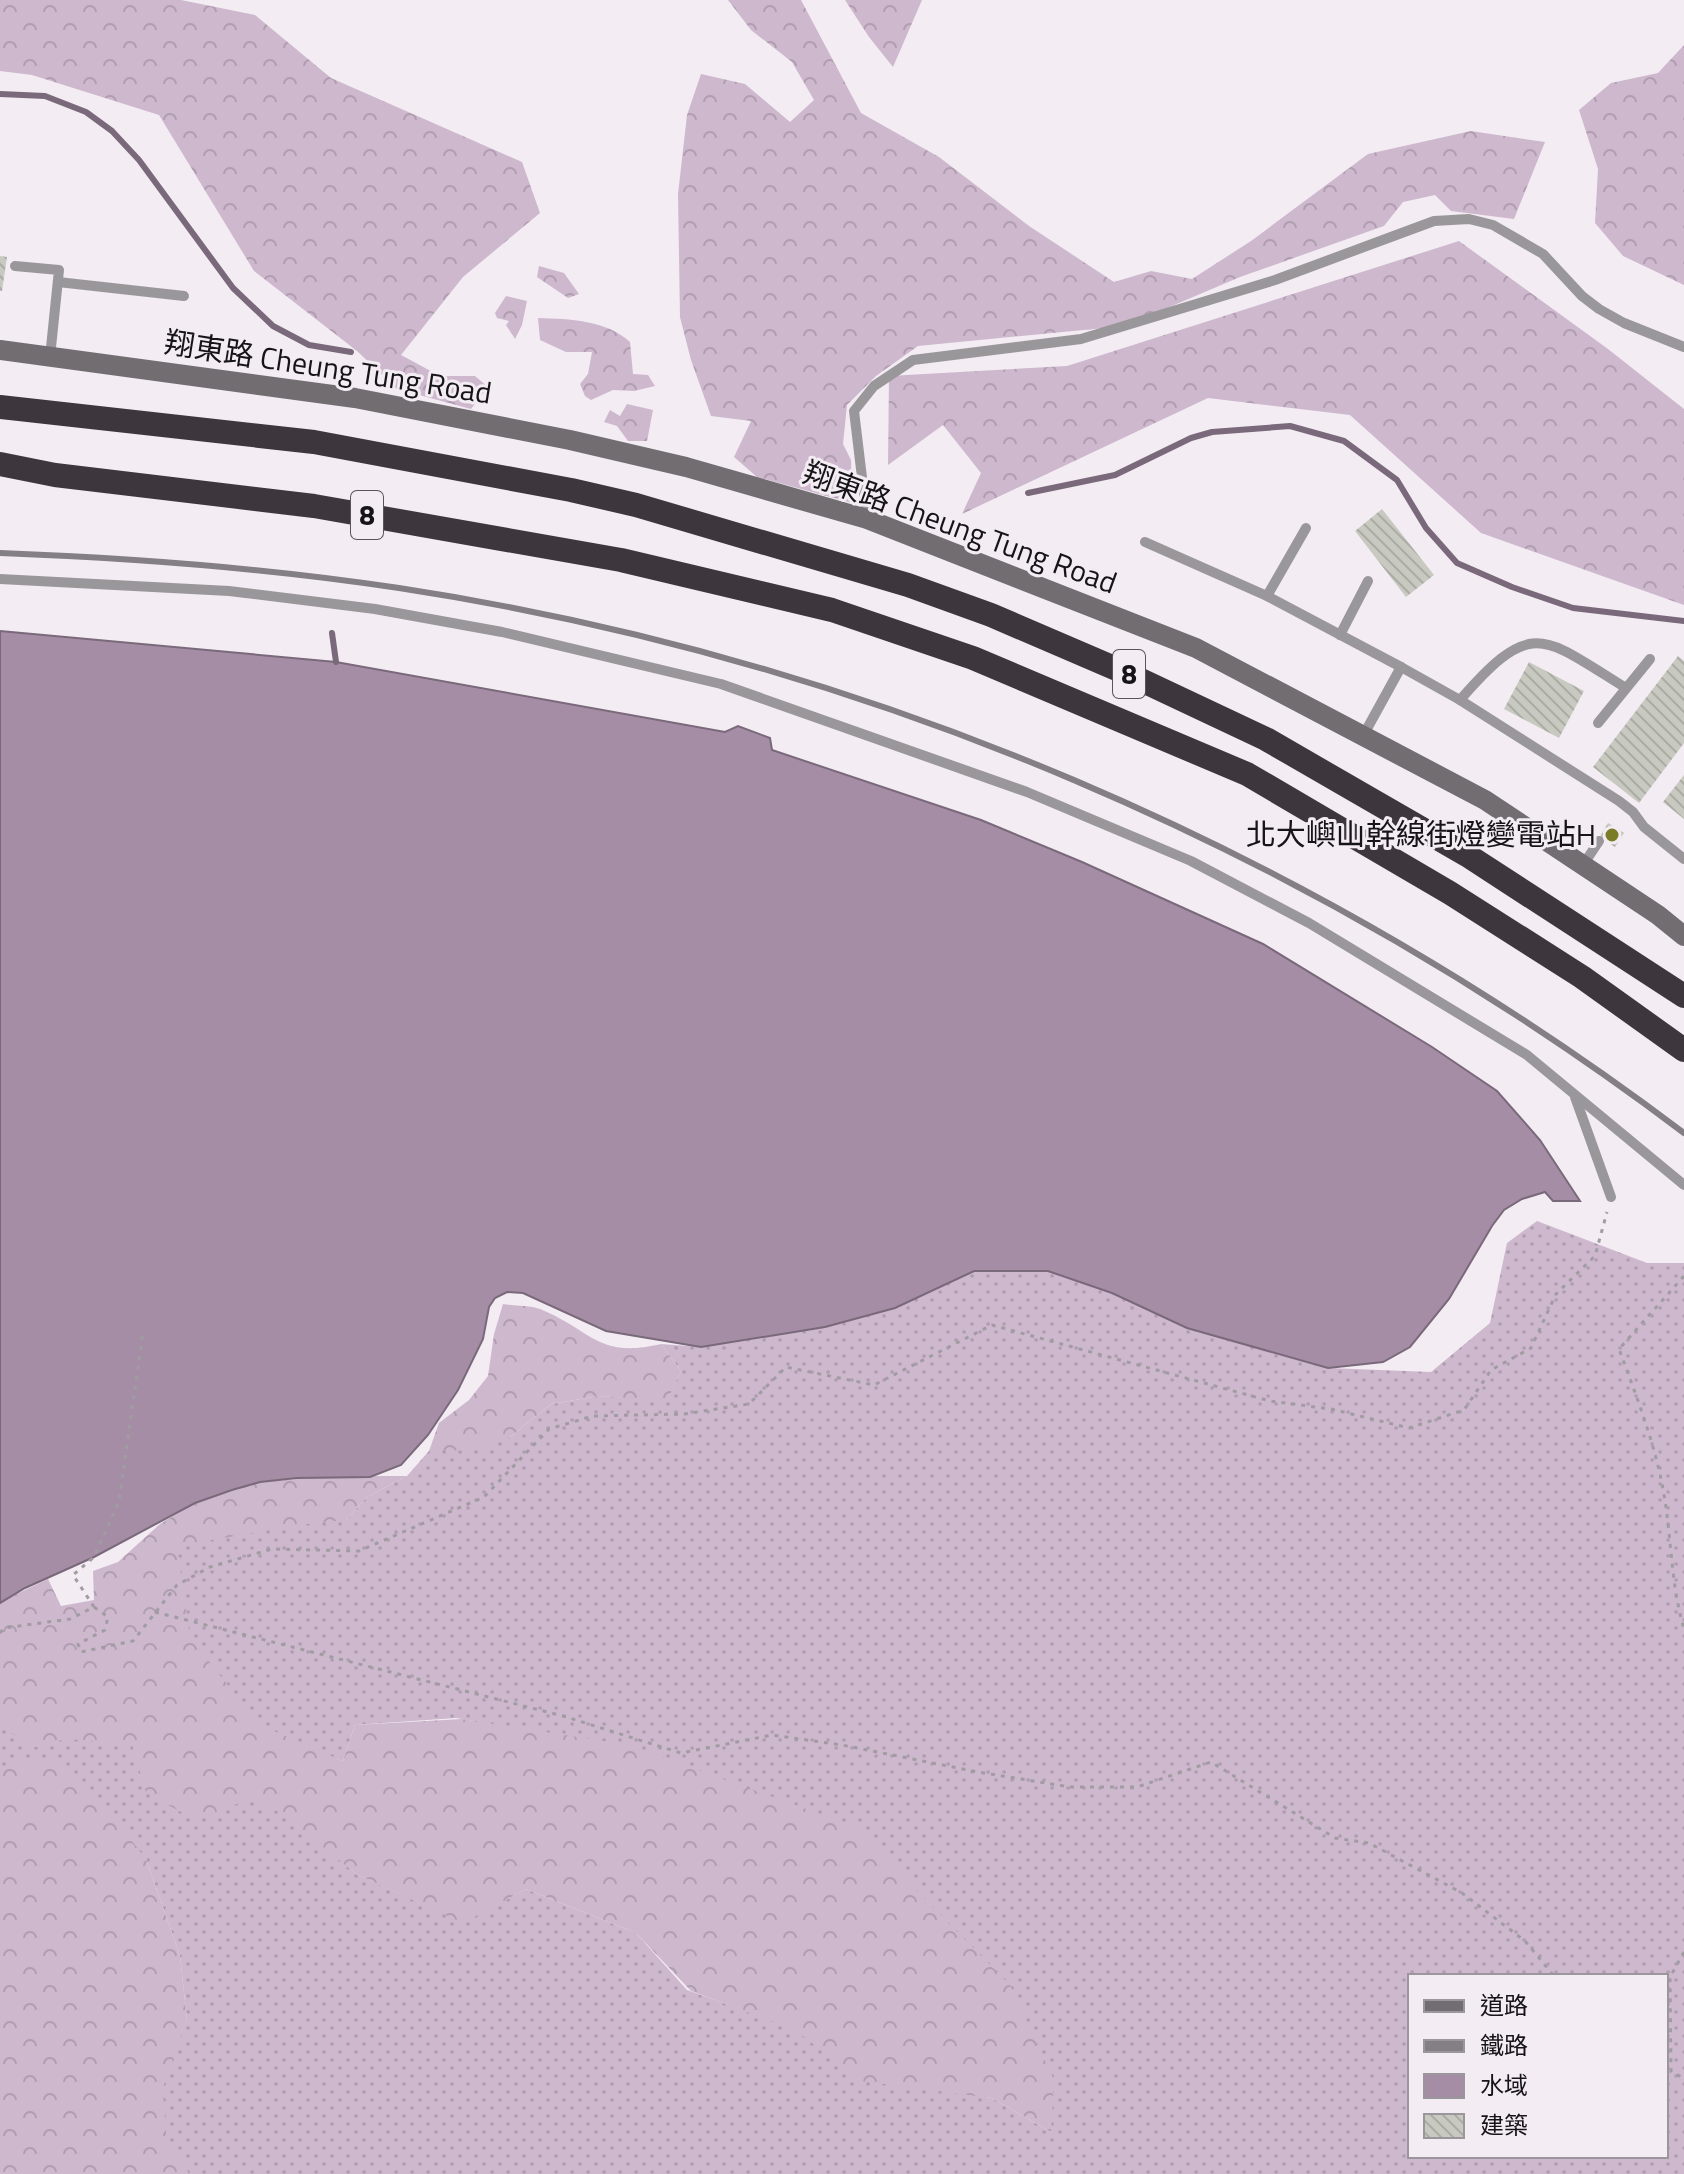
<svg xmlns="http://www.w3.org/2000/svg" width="1684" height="2174" font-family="'Titillium Web','Noto Sans TC',sans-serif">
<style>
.grass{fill:url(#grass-dots);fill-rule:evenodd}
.forest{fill:url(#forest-crowns)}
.water{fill:#a58ea5;stroke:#7a697a;stroke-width:2}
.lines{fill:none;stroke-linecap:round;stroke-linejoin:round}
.stream{stroke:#7a697a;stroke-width:6}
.building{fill:url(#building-back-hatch)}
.path{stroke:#a19ca1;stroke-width:3;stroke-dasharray:4 6;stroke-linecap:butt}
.lane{stroke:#9a979a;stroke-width:10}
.secondary{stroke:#716d71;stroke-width:20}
.highway{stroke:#3d373d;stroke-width:24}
.rail{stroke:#847f84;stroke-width:6}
.poi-dot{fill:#7b7d26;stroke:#f3ecf3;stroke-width:3}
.labels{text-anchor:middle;stroke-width:6;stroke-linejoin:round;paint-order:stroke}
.shield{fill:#f3ecf3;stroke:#585558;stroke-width:2}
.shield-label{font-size:28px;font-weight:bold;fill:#161416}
.street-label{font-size:30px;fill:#161416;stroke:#f3ecf3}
.poi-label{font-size:30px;fill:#161416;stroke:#f3ecf3;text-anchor:end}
</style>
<defs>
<pattern id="grass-dots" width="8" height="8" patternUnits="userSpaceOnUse" patternTransform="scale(2)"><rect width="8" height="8" fill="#ceb8ce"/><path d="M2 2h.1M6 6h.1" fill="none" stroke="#b09db0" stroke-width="1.8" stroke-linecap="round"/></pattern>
<pattern id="forest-crowns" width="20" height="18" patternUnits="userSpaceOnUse" patternTransform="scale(2)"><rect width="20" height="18" fill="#ceb8ce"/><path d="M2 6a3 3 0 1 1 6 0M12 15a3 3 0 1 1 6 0" fill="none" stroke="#b09db0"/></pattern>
<pattern id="building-back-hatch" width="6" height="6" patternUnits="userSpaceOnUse" patternTransform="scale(2)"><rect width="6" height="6" fill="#c8c9c0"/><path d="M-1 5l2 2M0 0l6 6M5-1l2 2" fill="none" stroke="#abaca4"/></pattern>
</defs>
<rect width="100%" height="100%" fill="#f3ecf3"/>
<path class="grass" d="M1537,1221L1647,1263H1684V2174H132L139,2126L187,2020L180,1956L146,1859L0,1809V1719L117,1736L241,1772L356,1874L463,1922L526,1889L636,1933L687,1990L791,2027L933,2088L992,2098L1051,2132L630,1749L456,1718L355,1725L343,1761L253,1728L187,1633L176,1541L294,1519L346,1520L367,1497L407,1476L443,1435L510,1437L551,1404L599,1396L667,1400L681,1371L661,1344L701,1347L825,1327L937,1288L974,1271H1048L1328,1368L1431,1372L1490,1323L1507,1243ZM1410,1976H1666V2156H1410Z"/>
<g class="forest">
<path d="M0,0H181L255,15L331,78L522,162L540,213L463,277L401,355L440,376H475L488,387L471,409L397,389L357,351L254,271L159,115L32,75L0,71Z"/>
<path d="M728,0H801L861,113L939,157L1029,226L1114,282L1151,271L1192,279L1251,241L1368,154L1471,131L1545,142L1514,219L1451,211L1435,195L1403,202L1384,226L1240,277L1125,326L918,346L876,376L847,405L843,444L851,460L852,503L757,477L734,457L751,421L711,416L691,360L680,317L678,194L687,115L701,74L745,84L790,122L814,100L792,62L751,30Z"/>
<path d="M845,0H922L893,67L869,37Z"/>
<path d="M1684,45V285L1623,256L1595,223L1598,169L1579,110L1611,83L1658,73Z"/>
<path d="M1459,241L1608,349L1684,409V605L1481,533L1350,415L1208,398L962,514L981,473L943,425L888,465L889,376L1067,366Z"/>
<path d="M539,266L564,273L579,294L568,298L537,277Z"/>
<path d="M506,296L527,301L522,325L515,339L506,325L509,321L497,318L495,313Z"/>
<path d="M538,318C570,319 606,320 630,342L633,374L648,375L655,386L634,391L613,390L591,400L585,396L580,384L588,374L592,352H566L540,340Z"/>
<path d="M627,404L653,410L647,441H628L617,426L604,422L610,410L620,416Z"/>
<path d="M503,1304C514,1306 529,1305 540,1309C592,1330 597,1359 661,1344L681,1371L667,1401L599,1396L551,1404L510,1437L474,1450L429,1451L439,1423L469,1400L488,1376L494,1334Z"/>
<path d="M336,1476H407L367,1497L346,1520L297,1525L177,1546L190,1637L258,1724L343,1761L355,1725L462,1719L629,1745L853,1826L1010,1985L1054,2080L1051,2132L992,2098L862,2081L795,2030L691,1991L636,1933L526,1889L463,1923L356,1874L286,1816L252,1798L196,1820L146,1793L132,1744L66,1739L36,1747L0,1727V1602L48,1579L61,1606L94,1600L93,1571L118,1562L160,1524L195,1503L260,1482Z"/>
<path d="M61,1760L91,1790L146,1859L180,1956L187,2020L163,2087L166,2135L189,2174H0V1771L20,1761Z"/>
</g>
<path class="water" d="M0,631L336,662L725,732L738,726L770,738L772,750L981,820L1082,862L1263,944L1432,1047L1497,1091L1540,1140L1580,1201H1553L1545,1192L1522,1199L1504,1210L1492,1226L1449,1299L1410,1347L1383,1362L1328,1368L1187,1328L1112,1293L1048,1271H974L895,1308L825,1327L701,1347L606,1331L523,1293L507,1292L495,1298L489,1307L483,1339L458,1390L428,1435L401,1465L370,1477L297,1478L260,1482L232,1490L195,1503L94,1557L25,1588L0,1603Z"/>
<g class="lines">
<g class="stream">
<path d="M0,94L45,96L86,112L112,131L139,160L233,288L273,326L309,345L351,352"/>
<path d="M1028,493L1115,475L1191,438L1212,432L1290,426L1344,441L1397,480L1426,528L1457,563L1512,587L1573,608L1684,621"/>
<path d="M332,633L336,662"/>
</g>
</g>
<g class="building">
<path d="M0,256L7,257L2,291H0Z"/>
<path d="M1382,509L1434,575L1406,597L1355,531Z"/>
<path d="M1678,656L1684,661V743L1639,803L1593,767Z"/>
<path d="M1529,662L1584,691L1559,738L1504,709Z"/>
<path d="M1684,775V819L1663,802Z"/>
<path d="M1608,823L1624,833L1615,847L1600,837Z"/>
</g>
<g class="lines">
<g class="path">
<path d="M1684,1276L1619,1349C1636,1395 1654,1441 1663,1489C1672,1537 1670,1581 1684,1629"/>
<path d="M94,1607L73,1575L94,1557L119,1501L143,1332"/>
<path d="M155,1612L563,1716L681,1753L772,1735L842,1745L978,1772L1070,1787H1137L1211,1762L1335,1838L1369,1843L1462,1893L1525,1941L1554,1976"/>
<path d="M0,1633L4,1628L70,1619L94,1607L108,1617L105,1630L78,1644L81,1652L133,1641L177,1585L210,1567L272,1549L359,1551L484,1497L549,1429L593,1416L684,1414L749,1404L786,1367L874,1385L992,1325L1270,1401L1331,1409L1409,1428L1464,1410L1491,1370L1531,1348L1556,1294L1595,1256L1607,1212"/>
<path d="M1684,1952L1670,1977L1671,2072L1684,2078"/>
</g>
<g class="lane">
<path d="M15,266L59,270L50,357"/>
<path d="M58,282L184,296"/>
<path d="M867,519L854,411L874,386L913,360L1081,339L1275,280L1434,221L1469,219L1493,225L1543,254L1582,296L1599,309L1624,323L1684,347"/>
<path d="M1145,542L1267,596L1401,667L1460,700L1619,801L1633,812L1644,827L1684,859"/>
<path d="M0,579L229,591L375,609L502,632L721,684L1027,792L1191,861L1309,923L1527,1055L1684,1185"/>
<path d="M1267,596L1306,528"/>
<path d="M1340,635L1368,581"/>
<path d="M1460,700C1532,617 1542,636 1626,688"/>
<path d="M1598,723L1650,659"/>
<path d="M1363,736L1401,667"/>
<path d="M1583,865L1599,841"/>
<path d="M1575,1097L1611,1197"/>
</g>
<path class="secondary" d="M0,350L355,398L570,440L686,467L867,519L1196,648L1485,800L1658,915L1684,936"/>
<g class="highway">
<path d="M0,407L314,442L571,490L636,505L908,585L991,615L1126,673L1266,739L1467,855L1684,996"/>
<path d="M0,464L55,475L314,506L621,560L832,610L973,658L1247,774L1450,893L1582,977L1684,1050"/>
</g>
<path class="rail" d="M0,553C133,558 267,568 399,588C865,659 1308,849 1684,1133"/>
</g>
<circle class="poi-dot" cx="1612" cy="835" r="8"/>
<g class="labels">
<g class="shield">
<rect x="351" y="491" width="32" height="48" rx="6"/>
<rect x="1113" y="650" width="32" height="48" rx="6"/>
</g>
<g class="shield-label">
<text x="367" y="525">8</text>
<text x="1129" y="684">8</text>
</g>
<g class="street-label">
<text transform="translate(328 368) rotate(9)" y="10">翔東路 Cheung Tung Road</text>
<text transform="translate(960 528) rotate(20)" y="10">翔東路 Cheung Tung Road</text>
</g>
<g class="poi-label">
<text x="1596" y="845">北大嶼山幹線街燈變電站H</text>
</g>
</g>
<rect x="1408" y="1974" width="260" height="184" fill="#f3ecf3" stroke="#9b969b" stroke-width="2"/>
<rect x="1424" y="2000" width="40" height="12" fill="#716d71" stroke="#9b969b" stroke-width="2"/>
<text x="1480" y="2014" font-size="24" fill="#161416">道路</text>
<rect x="1424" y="2040" width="40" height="12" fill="#847f84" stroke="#9b969b" stroke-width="2"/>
<text x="1480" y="2054" font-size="24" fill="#161416">鐵路</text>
<rect x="1424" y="2074" width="40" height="24" fill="#a58ea5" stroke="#9b969b" stroke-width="2"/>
<text x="1480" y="2094" font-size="24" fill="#161416">水域</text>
<rect x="1424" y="2114" width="40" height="24" fill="url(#building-back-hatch)" stroke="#9b969b" stroke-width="2"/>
<text x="1480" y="2134" font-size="24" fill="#161416">建築</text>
</svg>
